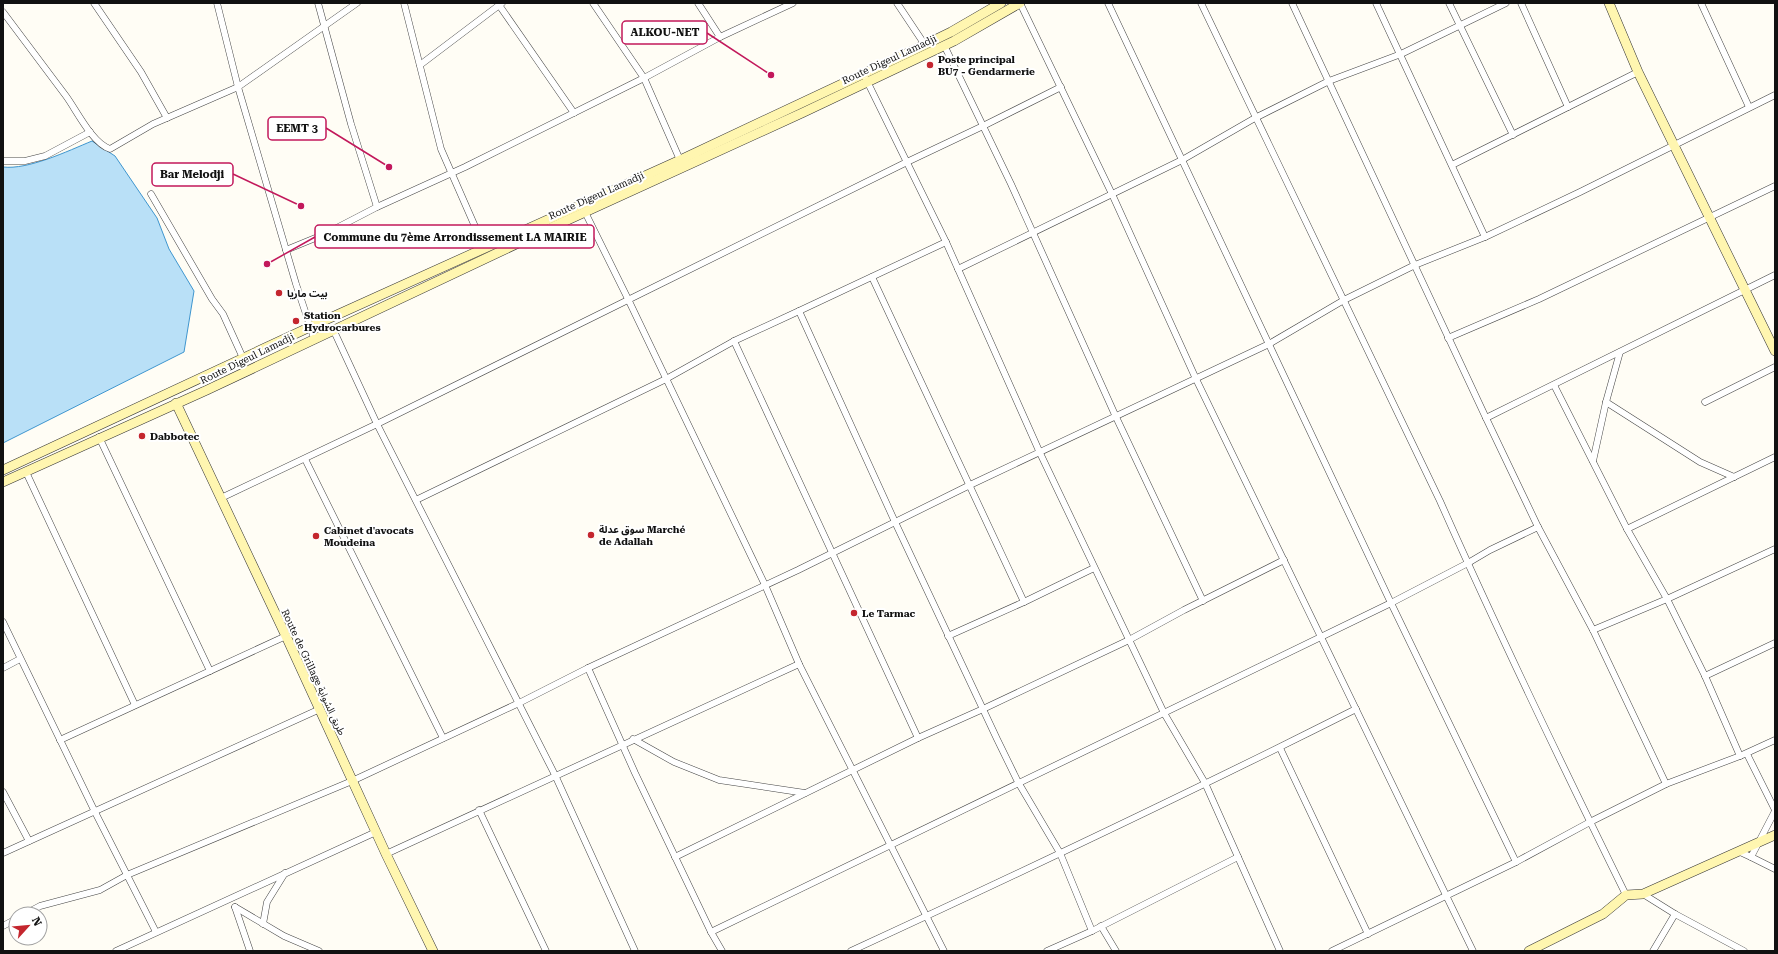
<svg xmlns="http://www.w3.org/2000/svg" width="1778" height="954" font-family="'Roboto Serif','Noto Sans Arabic',serif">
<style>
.water{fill:#b9e0f7;stroke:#3f96cf}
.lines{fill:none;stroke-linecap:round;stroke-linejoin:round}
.street-casing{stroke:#444;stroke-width:7}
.secondary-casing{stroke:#333;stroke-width:10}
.street{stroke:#fff;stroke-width:6}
.secondary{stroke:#fff6b0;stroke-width:9}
.poi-dot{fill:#c4262e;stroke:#fff;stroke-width:1.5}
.labels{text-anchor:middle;stroke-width:4;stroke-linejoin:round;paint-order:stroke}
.street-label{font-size:10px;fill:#111;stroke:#fff}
.poi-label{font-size:10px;font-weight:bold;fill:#111;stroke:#fff;text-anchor:start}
.leader{fill:none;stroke:#c2185b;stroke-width:1.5}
.callout-dot{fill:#c2185b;stroke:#fff;stroke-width:1.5}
.callout{fill:#fff;stroke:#c2185b;stroke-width:1.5}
.callout-label{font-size:11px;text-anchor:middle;font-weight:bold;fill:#111}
</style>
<rect width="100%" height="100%" fill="#fffdf5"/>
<path class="water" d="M92,141L115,156L157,218L169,249L194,291L184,352L3,443V167C28,170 68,151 92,141Z"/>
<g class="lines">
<g class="street-casing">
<g id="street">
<path d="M94,3L141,72L167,118"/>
<path d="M217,3L238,87L296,284L314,338"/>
<path d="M318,3L351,124L377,207"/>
<path d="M404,3L441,149L484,247"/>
<path d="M593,3L644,78L680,160"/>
<path d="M698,3L720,37"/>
<path d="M897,3L925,45"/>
<path d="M1020,3L1112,194L1196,379L1473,951"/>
<path d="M1108,3L1391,603L1516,862"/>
<path d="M1201,3L1440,501C1499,634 1562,765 1626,895"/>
<path d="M1292,3L1486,418L1538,527L1593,630L1666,784"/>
<path d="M1376,3L1485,237"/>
<path d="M1449,3L1513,135"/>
<path d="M1521,3L1568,107"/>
<path d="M1701,3L1749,107"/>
<path d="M499,5L574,113"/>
<path d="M3,12C24,40 45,68 66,96C77,111 92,143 110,149L153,124L238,87L357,3"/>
<path d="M944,45L1011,184L1116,417L1203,601"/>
<path d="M420,65L502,3"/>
<path d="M866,79L946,242L1040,453L1164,713L1205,783L1280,951"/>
<path d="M3,161H25L45,156L90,132"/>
<path d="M1452,165L1638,72"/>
<path d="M151,194L212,299L223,314L243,358"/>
<path d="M585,212L628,299L765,585L799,664L944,951"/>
<path d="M946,242L799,311L895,522L997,739L1018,782L1060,853L1092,931"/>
<path d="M286,250L325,234L377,207L465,167L644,78L720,37L793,3"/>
<path d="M958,269L1182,160L1255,118L1329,81L1401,54L1506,3"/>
<path d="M872,277L1024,602L1094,568"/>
<path d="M333,329L377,424L555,775L635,951"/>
<path d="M1448,338L1539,299L1775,186"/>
<path d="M734,341L918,738"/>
<path d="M1554,385L1627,529L1667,599L1705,676L1740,756"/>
<path d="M1606,402L1700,462L1734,477"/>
<path d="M1705,402L1775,367"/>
<path d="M1486,418L1775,275"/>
<path d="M99,437L210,671"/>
<path d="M305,459L443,738"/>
<path d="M1593,461L1606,402L1620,352"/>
<path d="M26,472L135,705"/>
<path d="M221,498L377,424L907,162L983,126L1061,87"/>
<path d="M416,500L666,379L734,341L799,311"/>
<path d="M1627,529L1775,457"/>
<path d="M3,622L95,812L156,932"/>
<path d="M1593,630L1667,599L1775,549"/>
<path d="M948,636L1024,602"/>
<path d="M3,668L20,659"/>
<path d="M588,668L635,773L711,932L722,951"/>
<path d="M1705,676L1775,643"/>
<path d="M633,739L674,762L719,780L805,793"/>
<path d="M60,740L286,636"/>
<path d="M1280,748L1368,934"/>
<path d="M1747,754L1775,810"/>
<path d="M3,792L29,841"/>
<path d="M479,810L546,951"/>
<path d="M1738,851L1751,857L1775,869"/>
<path d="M3,853L320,709"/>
<path d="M386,854L799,664"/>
<path d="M675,857L918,738L983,709L1129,640L1184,610L1284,560"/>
<path d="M1751,857L1775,811"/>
<path d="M1643,894L1675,914L1744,951"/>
<path d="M235,907L284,936L319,951"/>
<path d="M235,907L250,951"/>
<path d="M25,914L40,906L100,890L127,875L352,781L519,703L588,668L798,570L970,485L1269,344L1344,300L1415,265L1485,237L1580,192L1775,95"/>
<path d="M263,924L267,902L285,873"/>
<path d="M3,926L16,919"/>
<path d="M1101,926L1116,951"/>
<path d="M711,932L1391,603L1468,563L1490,550L1538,527"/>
<path d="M116,951L376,832"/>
<path d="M851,951C1020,873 1189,793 1356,709"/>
<path d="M1047,951L1092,931L1238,857"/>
<path d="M1332,951L1516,862L1590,822L1666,784L1740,756L1775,740"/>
<path d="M1653,951L1675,914"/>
</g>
</g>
<g class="secondary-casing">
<g id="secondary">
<path d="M1609,3L1638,72L1775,351"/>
<path d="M176,403L286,636L386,854L433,951"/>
<path d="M3,470L310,327L680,160L910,52L951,32L1001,3"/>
<path d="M3,482L207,390L548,229L802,113L954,41L1020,3"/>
<path d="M1529,951L1603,914L1626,895L1643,894L1775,835"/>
</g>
</g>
<use href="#street" class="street"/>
<use href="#secondary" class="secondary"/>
</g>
<g class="poi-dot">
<circle cx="930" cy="65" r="4"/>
<circle cx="279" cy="293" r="4"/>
<circle cx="296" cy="321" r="4"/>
<circle cx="142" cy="436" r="4"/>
<circle cx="591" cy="535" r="4"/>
<circle cx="316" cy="536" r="4"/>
<circle cx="854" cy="613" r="4"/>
</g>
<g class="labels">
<g class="street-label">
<text transform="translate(889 59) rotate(-25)" y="4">Route Digeul Lamadji</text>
<text transform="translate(596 195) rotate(-24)" y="4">Route Digeul Lamadji</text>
<text transform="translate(247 358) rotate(-26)" y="4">Route Digeul Lamadji</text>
<text transform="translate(314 672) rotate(65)" y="4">Route de Grillage طريق الشواية</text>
</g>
<g class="poi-label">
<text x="938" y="63">Poste principal<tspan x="938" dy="12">BU7 - Gendarmerie</tspan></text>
<text x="287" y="297">بيت ماريا</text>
<text x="304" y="319">Station<tspan x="304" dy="12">Hydrocarbures</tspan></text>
<text x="150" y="440">Dabbotec</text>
<text x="599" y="533">سوق عدلة Marché<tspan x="599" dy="12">de Adallah</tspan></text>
<text x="324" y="534">Cabinet d'avocats<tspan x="324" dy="12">Moudeina</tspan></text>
<text x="862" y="617">Le Tarmac</text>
</g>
</g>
<path class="leader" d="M771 75L707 33M389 167L326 128M301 206L233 174M267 264L315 237"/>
<g class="callout-dot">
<circle cx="771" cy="75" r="4"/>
<circle cx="389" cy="167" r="4"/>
<circle cx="301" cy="206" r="4"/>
<circle cx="267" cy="264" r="4"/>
</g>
<g class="callout">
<rect x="622" y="21" width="85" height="23" rx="4"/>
<rect x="268" y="117" width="58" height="23" rx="4"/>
<rect x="152" y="163" width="81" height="23" rx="4"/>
<rect x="315" y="225" width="279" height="23" rx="4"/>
</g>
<g class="callout-label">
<text x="665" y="36">ALKOU-NET</text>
<text x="297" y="132">EEMT 3</text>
<text x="192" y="178">Bar Melodji</text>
<text x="455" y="241">Commune du 7ème Arrondissement LA MAIRIE</text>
</g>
<rect width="1778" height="954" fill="none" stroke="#111111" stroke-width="8"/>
<g transform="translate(28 926) rotate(63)"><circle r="19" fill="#ffffff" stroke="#a0a0a0"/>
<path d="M0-3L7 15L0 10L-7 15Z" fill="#c4262e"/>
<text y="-6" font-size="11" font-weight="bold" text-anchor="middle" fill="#111111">N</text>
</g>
</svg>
